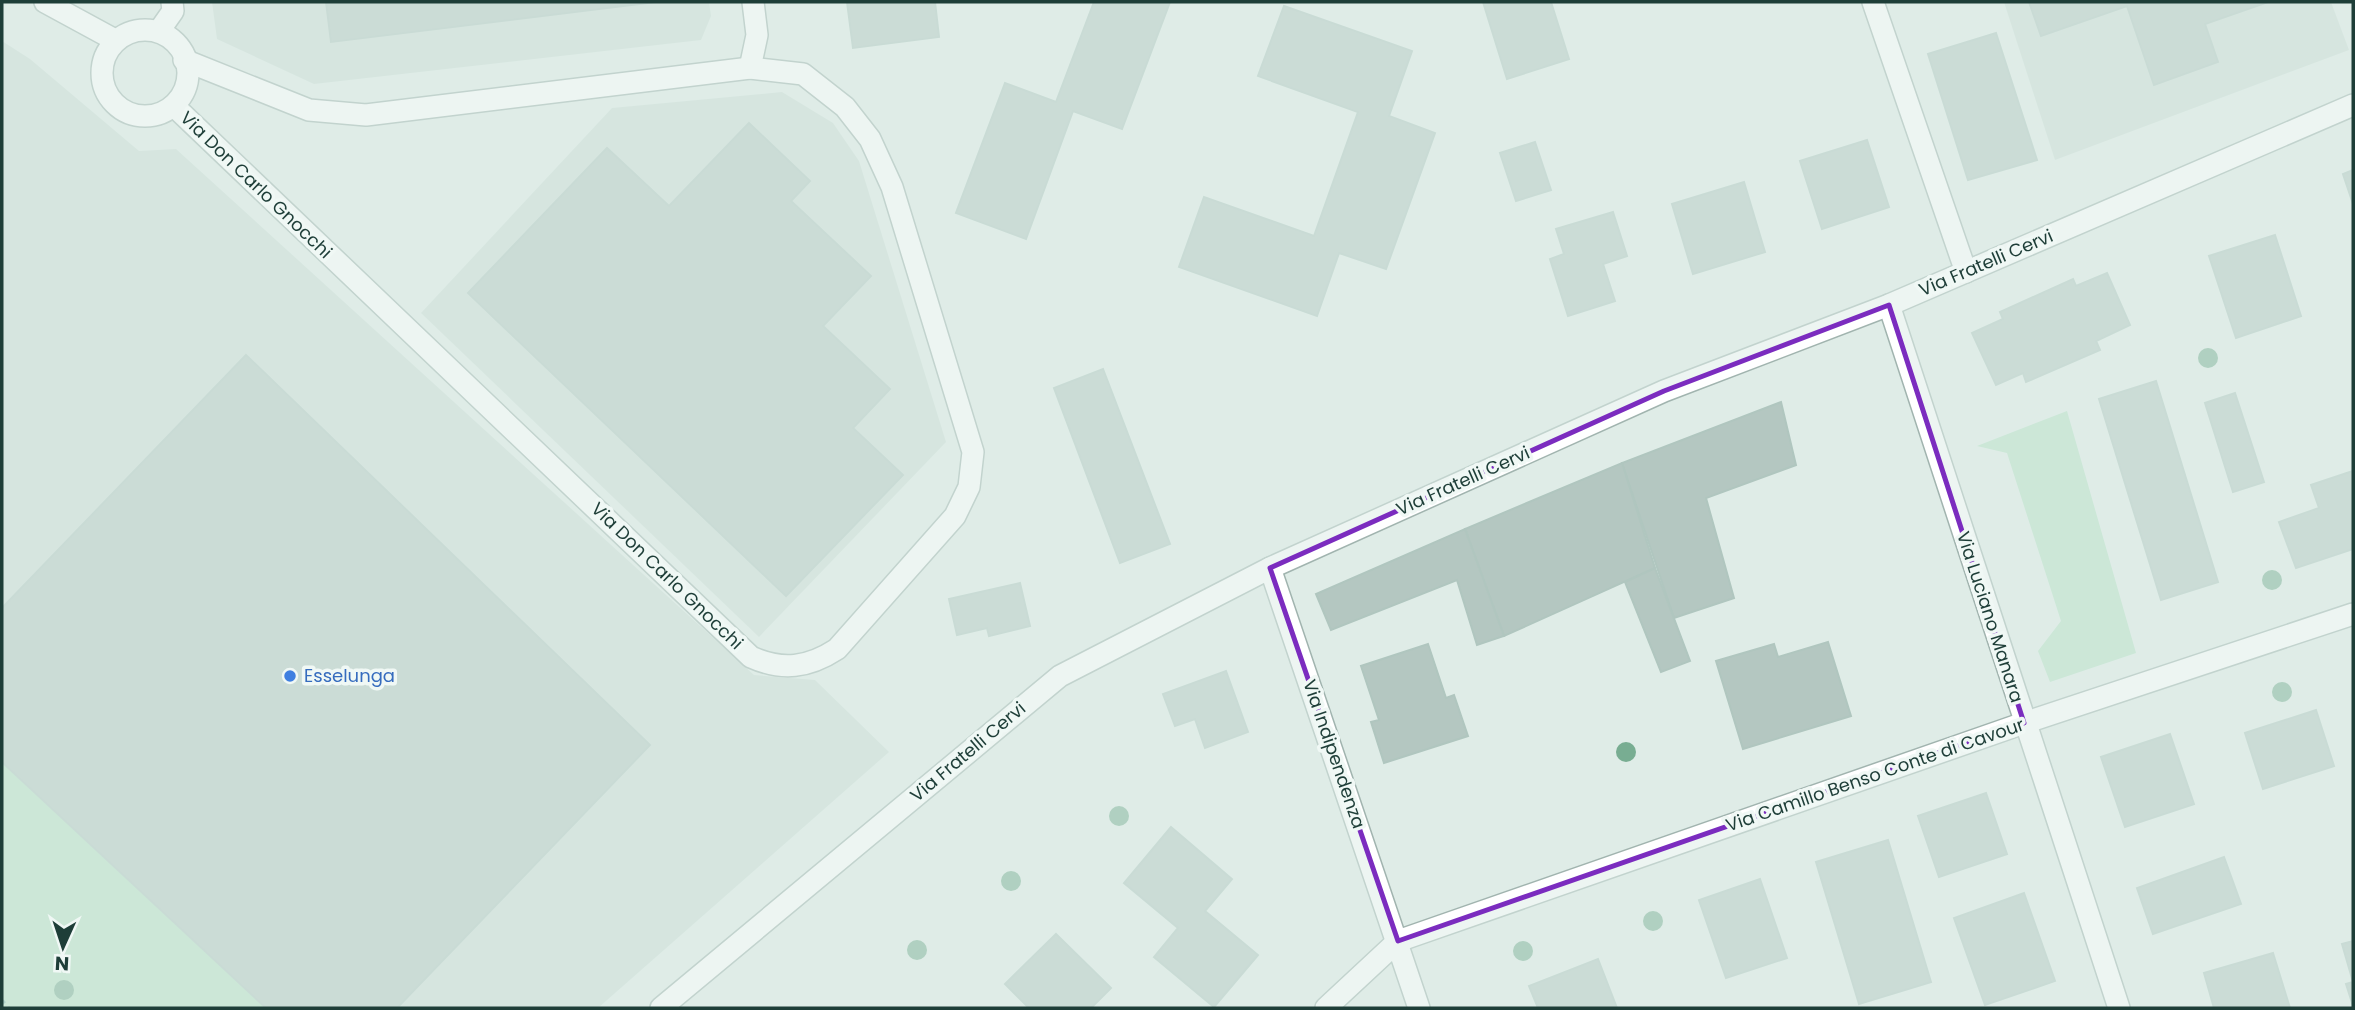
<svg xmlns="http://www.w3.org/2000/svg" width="2355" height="1010" font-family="Poppins,sans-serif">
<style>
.built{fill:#cddcd6}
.green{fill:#b5e0c4}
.building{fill:#b4c7c1;stroke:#b0c6bf;stroke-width:2}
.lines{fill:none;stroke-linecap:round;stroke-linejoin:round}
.lane-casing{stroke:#a1b4af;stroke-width:24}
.street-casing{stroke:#a1b4af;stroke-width:24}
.path{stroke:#7bb4a7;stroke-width:4.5;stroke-dasharray:3.5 5;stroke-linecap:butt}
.lane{stroke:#fff;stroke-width:21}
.street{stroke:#fff;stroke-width:21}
.tree{fill:#78ad92}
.marked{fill:none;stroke:#7b2cbf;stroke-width:5;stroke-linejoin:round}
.shop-dot{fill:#3f7fe0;stroke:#f0f8f5;stroke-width:2.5}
.labels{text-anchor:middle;stroke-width:7;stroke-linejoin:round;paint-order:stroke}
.street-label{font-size:18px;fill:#1e3e38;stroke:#f0f8f5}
.shop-label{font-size:18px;fill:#366cbe;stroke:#f0f8f5;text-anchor:start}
</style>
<rect width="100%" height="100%" fill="#dfece7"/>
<g class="built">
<path d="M212,2H709L711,16L701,40L314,84L217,39Z"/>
<path d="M2004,2H2331L2349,50L2055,160Z"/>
<path d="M2,41L30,59L139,151L176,149L754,675L815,680L889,752L598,1008H266L2,762Z"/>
<path d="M782,92L833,123L859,161L946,442L759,637L421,313L612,108Z"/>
</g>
<g class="green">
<path d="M2067,411L2136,653L2050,682L2038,651L2061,621L2007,453L1977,446Z"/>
<path d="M2,762L266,1008H2Z"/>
</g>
<g class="building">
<path d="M326,2H656L331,42Z"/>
<path d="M847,2H935L939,37L853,48Z"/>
<path d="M1094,2H1170L1122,129L1073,111L1026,239L956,213L1005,83L1056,102Z"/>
<path d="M1483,2H1551L1569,59L1507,79Z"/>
<path d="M2029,2H2268L2205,24L2218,62L2154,85L2127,6L2041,36Z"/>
<path d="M1284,6L1412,51L1389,116L1435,133L1386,269L1339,253L1317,316L1179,267L1204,197L1314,236L1358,112L1258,76Z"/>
<path d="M1996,33L2037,160L1968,180L1928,54Z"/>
<path d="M749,123L810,181L791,201L871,276L823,326L890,389L853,428L903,475L786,596L468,293L607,148L669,206Z"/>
<path d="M1867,140L1889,207L1822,229L1800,161Z"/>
<path d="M1535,142L1551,190L1516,201L1500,153Z"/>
<path d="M2353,170V204L2343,174Z"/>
<path d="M1744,182L1765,252L1693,274L1672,204Z"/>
<path d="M1613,212L1627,256L1603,264L1615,301L1568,316L1550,259L1564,254L1556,229Z"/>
<path d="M2275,235L2301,316L2236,338L2209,256Z"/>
<path d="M2107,273L2130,325L2096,341L2100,350L2026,382L2023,373L1996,385L1972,333L2003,319L2000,312L2073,279L2076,286Z"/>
<path d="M246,355L650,745L397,1008H266L2,762V608Z"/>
<path d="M1103,369L1170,544L1120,563L1054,388Z"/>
<path d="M2156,381L2218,582L2161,600L2099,399Z"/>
<path d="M2235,393L2264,482L2233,492L2205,403Z"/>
<path d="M1781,402L1796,465L1706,498L1734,598L1674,618L1622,463Z"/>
<path d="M1622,463L1655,568L1504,636L1465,529Z"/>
<path d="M2353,471V549L2296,568L2279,522L2319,508L2311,485Z"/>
<path d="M1465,529L1504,636L1477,645L1457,580L1331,630L1316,594Z"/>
<path d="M1655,568L1690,661L1661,672L1625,582Z"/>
<path d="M1020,583L1030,626L989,636L987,628L957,635L949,599Z"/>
<path d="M1828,642L1851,716L1743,749L1716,661L1774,644L1778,657Z"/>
<path d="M1428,644L1446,698L1454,695L1468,736L1384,763L1371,722L1379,720L1361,666Z"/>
<path d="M1226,671L1248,732L1205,748L1195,719L1175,726L1163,694Z"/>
<path d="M2316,710L2334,766L2263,789L2245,733Z"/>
<path d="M2170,734L2194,804L2125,827L2101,757Z"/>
<path d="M1986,793L2007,854L1939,877L1918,816Z"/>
<path d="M1171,827L1232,879L1205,911L1258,955L1214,1007L1154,957L1178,928L1124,883Z"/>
<path d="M1888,840L1931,982L1859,1004L1816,862Z"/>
<path d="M2224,857L2241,904L2153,934L2137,888Z"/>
<path d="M1760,879L1787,958L1726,978L1699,900Z"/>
<path d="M2024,893L2055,981L1985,1005L1954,918Z"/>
<path d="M1056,934L1111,988L1091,1008H1029L1005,984Z"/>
<path d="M2353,941V1006L2346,984L2353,982L2342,944Z"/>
<path d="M2273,953L2290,1008H2214L2204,973Z"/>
<path d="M1598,959L1617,1008H1538L1529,986Z"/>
</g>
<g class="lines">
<g class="lane-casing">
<g id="lane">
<path d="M159,31L173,11L172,2"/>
<path d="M750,68L757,35L753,2"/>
<path d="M175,107L751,657C782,671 808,668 837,649L955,516L969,487L973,452L892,187L870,139L845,107L803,74L750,68L366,115L309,110L184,60"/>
</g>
</g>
<g class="street-casing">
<g id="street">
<path d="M45,2L115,40"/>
<path d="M1873,2L1966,272"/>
<circle cx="145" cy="73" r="43"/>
<path d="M1889,305L2119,1008"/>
<path d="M1270,568L1419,1008"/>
<path d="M661,1008L1060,676L1270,568L1664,391L1889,305L2353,105"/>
<path d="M1326,1008L1398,941L2024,723L2353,614"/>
</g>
</g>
<path class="path" d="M2,1001L8,1008"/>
<use href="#lane" class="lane"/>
<use href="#street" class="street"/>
</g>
<g class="tree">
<circle cx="2208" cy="358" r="10"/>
<circle cx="2272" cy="580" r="10"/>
<circle cx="2282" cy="692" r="10"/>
<circle cx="1626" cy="752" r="10"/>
<circle cx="1119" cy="816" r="10"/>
<circle cx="1011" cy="881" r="10"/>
<circle cx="1653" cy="921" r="10"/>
<circle cx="917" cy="950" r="10"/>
<circle cx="1523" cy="951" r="10"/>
<circle cx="64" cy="990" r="10"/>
</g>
<path d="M0 0H2355V1010H0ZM1889,305L2024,723L1398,941L1270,568L1664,391Z" fill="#dfece7" fill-opacity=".55" fill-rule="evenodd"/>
<path class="marked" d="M1889,305L2024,723L1398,941L1270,568L1664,391Z"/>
<circle class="shop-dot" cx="290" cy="676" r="7"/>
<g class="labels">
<g class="street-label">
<text transform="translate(256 185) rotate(44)" y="6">Via Don Carlo Gnocchi</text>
<text transform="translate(1986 263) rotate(-23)" y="6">Via Fratelli Cervi</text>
<text transform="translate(1463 481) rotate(-24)" y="6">Via Fratelli Cervi</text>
<text transform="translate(667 576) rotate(44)" y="6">Via Don Carlo Gnocchi</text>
<text transform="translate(1990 617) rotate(72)" y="6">Via Luciano Manara</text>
<text transform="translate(968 752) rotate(-40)" y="6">Via Fratelli Cervi</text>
<text transform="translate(1334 754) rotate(71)" y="6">Via Indipendenza</text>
<text transform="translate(1875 775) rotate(-19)" y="6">Via Camillo Benso Conte di Cavour</text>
</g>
<g class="shop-label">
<text x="304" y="682">Esselunga</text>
</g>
</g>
<rect width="2355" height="1010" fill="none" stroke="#1e3e38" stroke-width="7"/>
<g transform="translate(63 947) rotate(183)" stroke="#f0f8f5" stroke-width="5" paint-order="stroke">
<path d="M0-5L12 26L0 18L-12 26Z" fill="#1e3e38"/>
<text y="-10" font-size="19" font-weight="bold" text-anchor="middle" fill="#1e3e38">N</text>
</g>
</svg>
